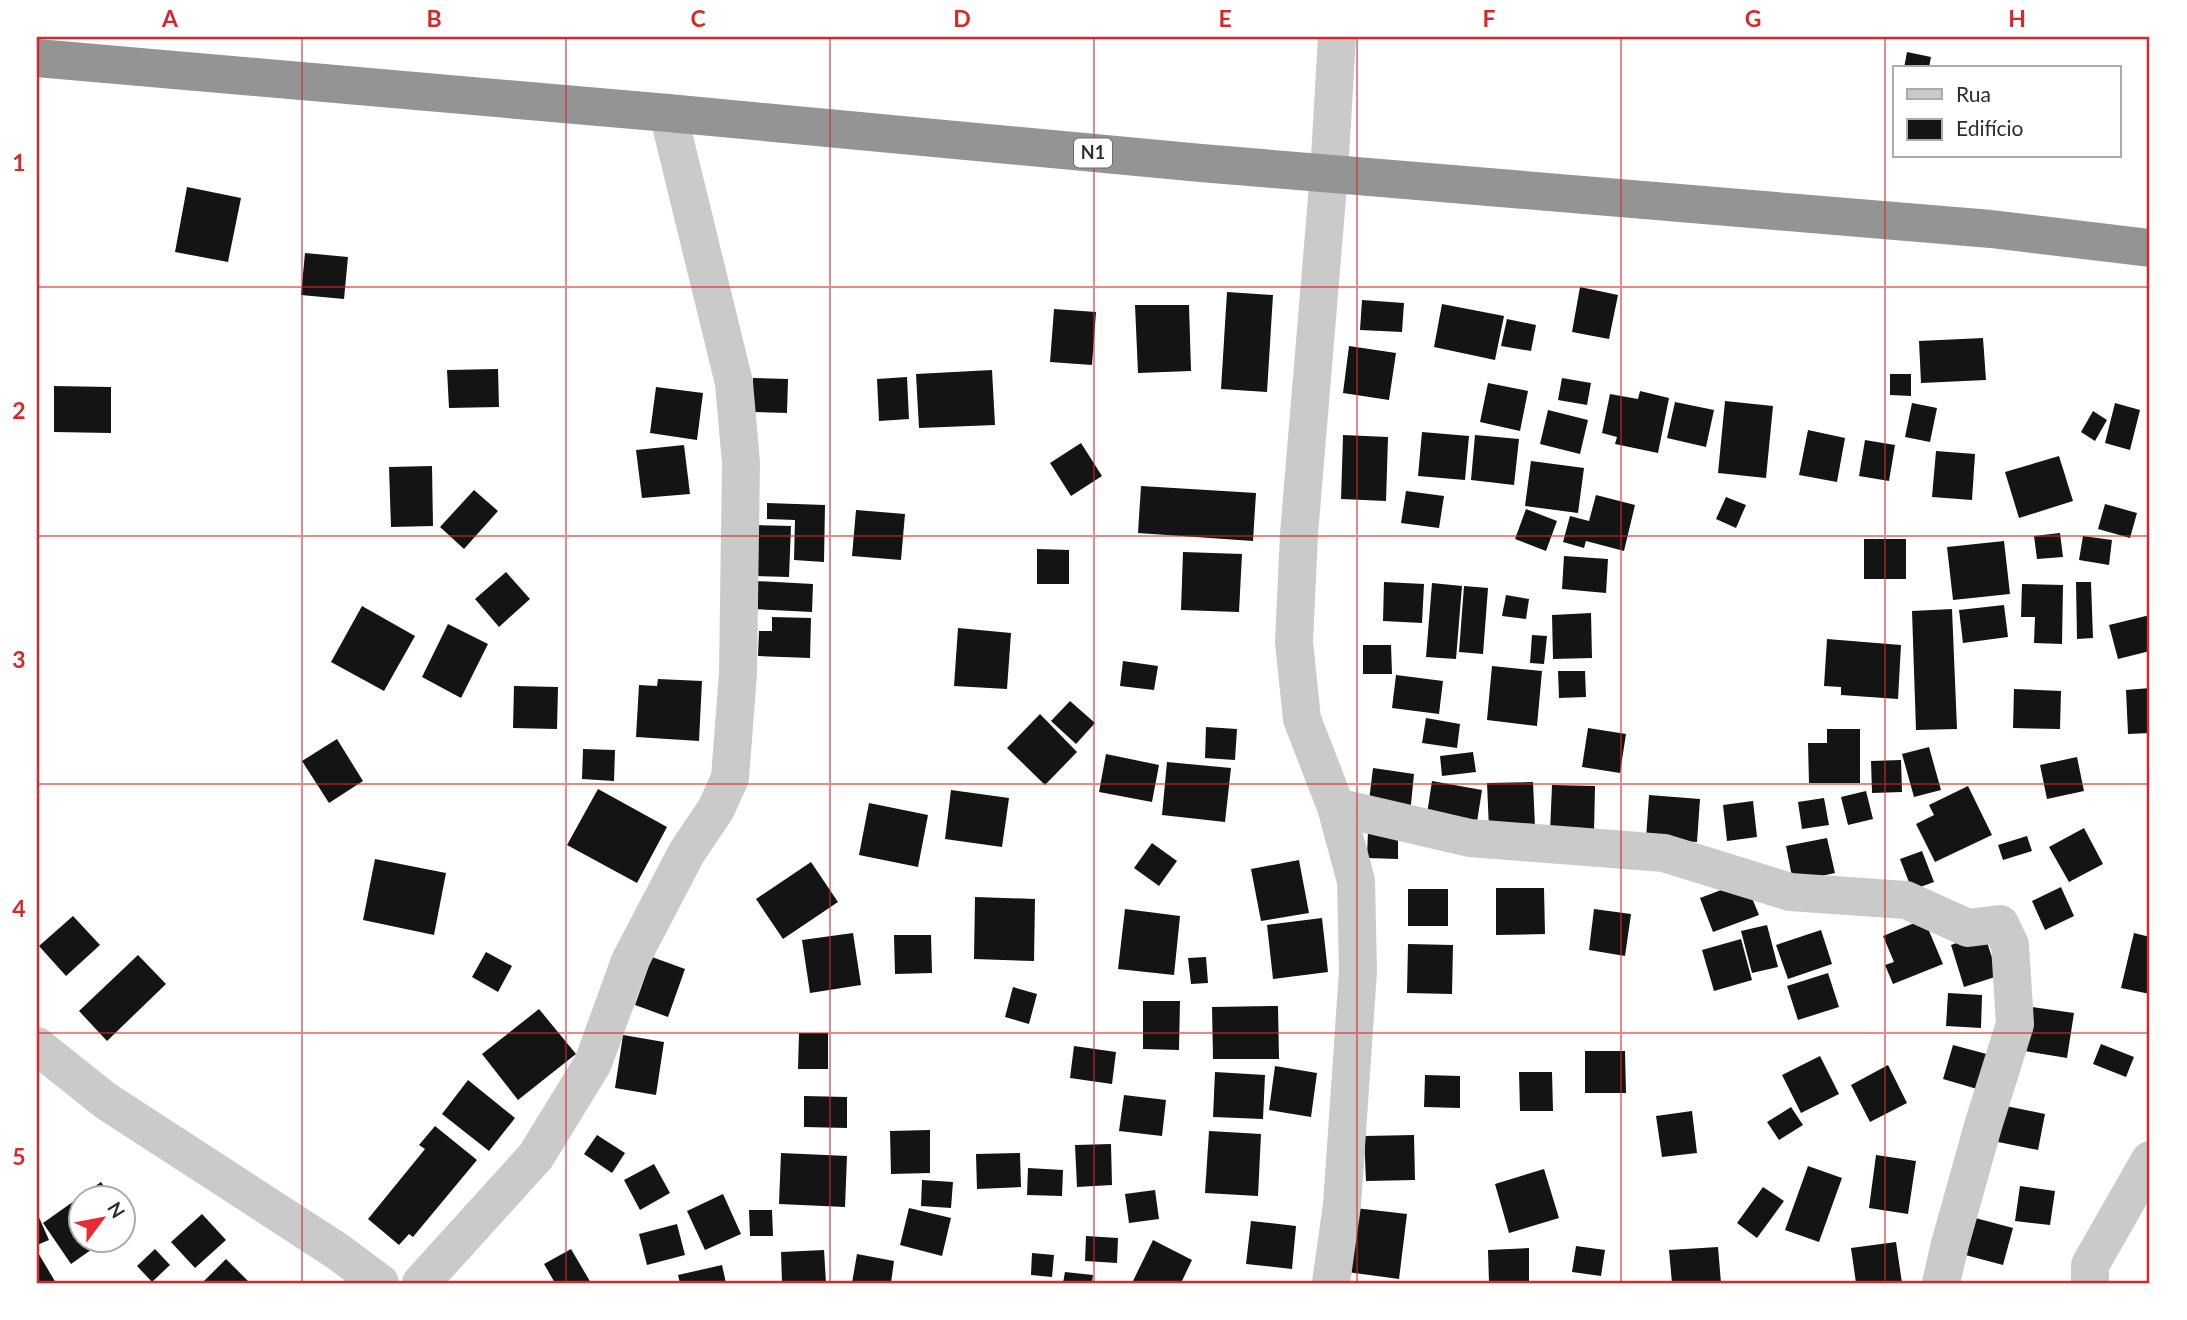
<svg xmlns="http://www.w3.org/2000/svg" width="2187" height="1320" font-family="Lato,sans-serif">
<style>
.building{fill:#141414}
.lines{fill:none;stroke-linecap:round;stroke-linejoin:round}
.minor{stroke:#cacaca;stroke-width:38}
.highway{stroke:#949494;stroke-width:38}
.grid{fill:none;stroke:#d62828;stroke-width:2;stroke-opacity:0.55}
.labels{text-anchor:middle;stroke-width:7;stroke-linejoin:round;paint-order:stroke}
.shield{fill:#fff;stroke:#6c6c6c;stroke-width:2}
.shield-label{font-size:18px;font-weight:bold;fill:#2d2d2d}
.neatline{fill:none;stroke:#d62828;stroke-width:2.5}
.grid-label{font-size:23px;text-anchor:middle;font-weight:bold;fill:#d62828}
</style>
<rect width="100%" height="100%" fill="#fff"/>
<g class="building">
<path d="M1907,52L1931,57L1929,68H1904Z"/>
<path d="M187,187L241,198L228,262L175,252Z"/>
<path d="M305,253L348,257L344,299L301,295Z"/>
<path d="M1580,287L1618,295L1609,339L1572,332Z"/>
<path d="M1227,292L1273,295L1267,392L1221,389Z"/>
<path d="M1362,300L1404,303L1402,332L1360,330Z"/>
<path d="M1442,304L1504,316L1495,360L1434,347Z"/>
<path d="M1135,305H1189L1191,371L1138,373Z"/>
<path d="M1054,309L1096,312L1092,365L1050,362Z"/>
<path d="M1507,319L1536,325L1531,351L1501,346Z"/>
<path d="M1983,338L1986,380L1921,383L1919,341Z"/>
<path d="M1349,346L1396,353L1389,400L1343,393Z"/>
<path d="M498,369L499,407L449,408L447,370Z"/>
<path d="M992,370L995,425L919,428L916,374Z"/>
<path d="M1890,374H1911V396L1890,395Z"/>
<path d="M907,377L909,419L879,421L877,379Z"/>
<path d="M753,378L788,379L787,413L752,412Z"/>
<path d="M1562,378L1591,383L1587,405L1558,400Z"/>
<path d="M1488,383L1528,391L1520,431L1480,422Z"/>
<path d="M54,386L111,387V433L54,432Z"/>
<path d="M656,387L703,393L697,440L650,433Z"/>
<path d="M1640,391L1669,398L1658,453L1615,444L1617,437L1602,433L1610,394L1638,399Z"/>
<path d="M1725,401L1773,406L1766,478L1718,473Z"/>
<path d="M1675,402L1714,410L1706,447L1667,438Z"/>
<path d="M1912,403L1937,408L1930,442L1905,437Z"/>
<path d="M2115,403L2140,410L2130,450L2105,443Z"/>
<path d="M1548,410L1588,420L1580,454L1540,444Z"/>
<path d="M2093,411L2107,420L2095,441L2081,432Z"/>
<path d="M1808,430L1845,438L1837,482L1799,475Z"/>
<path d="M1422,432L1469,436L1465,480L1418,476Z"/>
<path d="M1343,435L1388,437L1386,501L1341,499Z"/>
<path d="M1475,435L1519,439L1514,485L1471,480Z"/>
<path d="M1865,440L1895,445L1889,481L1859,476Z"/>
<path d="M1081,443L1102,476L1071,496L1050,463Z"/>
<path d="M684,445L690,494L642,498L636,450Z"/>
<path d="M1936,451L1975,454L1972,500L1932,497Z"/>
<path d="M2059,456L2073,501L2019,518L2005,472Z"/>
<path d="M1531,461L1584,468L1578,513L1525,506Z"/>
<path d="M432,466L433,526L391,527L389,467Z"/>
<path d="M1141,486L1256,493L1253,541L1138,533Z"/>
<path d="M474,490L498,511L464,549L440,527Z"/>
<path d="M1406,491L1444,496L1439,528L1401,523Z"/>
<path d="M1596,495L1635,505L1624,551L1586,541L1584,548L1563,542L1570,516L1589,521Z"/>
<path d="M1726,497L1746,505L1736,528L1716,519Z"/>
<path d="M767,503L825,505L824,562L794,560L795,520L767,519Z"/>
<path d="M2105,504L2137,513L2130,538L2098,529Z"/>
<path d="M1526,509L1557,521L1546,551L1515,539Z"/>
<path d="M856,510L905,514L901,560L852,556Z"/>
<path d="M754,525L791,526L789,577L752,576Z"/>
<path d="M2060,533L2063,557L2037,559L2034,536Z"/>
<path d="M2083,536L2112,540L2109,565L2079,560Z"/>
<rect x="1864" y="539" width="42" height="40"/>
<path d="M2004,541L2010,594L1953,600L1947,547Z"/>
<path d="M1037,549L1069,550V584H1037Z"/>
<path d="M1183,552L1242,554L1239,612L1181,610Z"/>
<path d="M1564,556L1608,559L1606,593L1562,589Z"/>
<path d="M506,572L530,599L499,627L475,599Z"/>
<path d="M755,581L813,584L812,612L753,609Z"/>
<path d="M1384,582L1424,584L1422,623L1383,621Z"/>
<path d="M2076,582H2091L2093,638L2077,639Z"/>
<path d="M1432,583L1462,586L1456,659L1426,657Z"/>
<path d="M2022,584L2063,585L2062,644L2034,643L2035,617H2021Z"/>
<path d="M1464,586L1488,588L1483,654L1459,652Z"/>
<path d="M1506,595L1529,599L1526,619L1502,616Z"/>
<path d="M2004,605L2008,637L1963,643L1959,610Z"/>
<path d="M362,606L415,636L384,691L331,662Z"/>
<path d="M1952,609L1957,729L1916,730L1912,611Z"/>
<path d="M1591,613L1592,658L1553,659L1552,615Z"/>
<path d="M2150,615V651L2118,659L2109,625Z"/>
<path d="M772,617L811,618L810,658L758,656L759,631H772Z"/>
<path d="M448,624L488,644L461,698L422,677Z"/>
<path d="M958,628L1011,633L1007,689L954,686Z"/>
<path d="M1532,635L1547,636L1544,664L1530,663Z"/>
<path d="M1827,639L1901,645L1898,699L1841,695V687L1824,686Z"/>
<path d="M1363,645H1391L1392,674H1363Z"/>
<path d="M1123,661L1158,666L1154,690L1120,686Z"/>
<path d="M1492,666L1542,671L1537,726L1487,720Z"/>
<path d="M1558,671H1585L1586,697L1559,698Z"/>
<path d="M1396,675L1443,681L1439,714L1392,708Z"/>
<path d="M658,679L702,681L699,741L636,737L639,685L657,686Z"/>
<path d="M514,686L558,687L557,729L513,728Z"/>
<path d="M2150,688V733L2128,734L2126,690Z"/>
<path d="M2014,689L2061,691L2060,729L2013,728Z"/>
<path d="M1070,701L1095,723L1076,744L1051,721Z"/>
<path d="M1040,714L1077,752L1045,785L1007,748Z"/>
<path d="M1426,718L1460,724L1457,748L1422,743Z"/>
<path d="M1206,727L1237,729L1235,760L1205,758Z"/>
<path d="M1588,728L1626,734L1620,773L1582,767Z"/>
<path d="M1827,729H1860V783H1809L1808,743H1827Z"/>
<path d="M337,739L363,781L329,803L302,761Z"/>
<path d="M1929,747L1941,790L1914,797L1902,754Z"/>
<path d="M583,749L615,750L614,781L582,779Z"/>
<path d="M1473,752L1476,772L1442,776L1440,756Z"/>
<path d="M1106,754L1159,765L1152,802L1099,792Z"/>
<path d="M2077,757L2084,791L2047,799L2040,765Z"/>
<path d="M1901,760L1902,792L1872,793L1871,761Z"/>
<path d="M1167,762L1231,768L1225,822L1162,815Z"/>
<path d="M1373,768L1414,774L1410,814L1368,809Z"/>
<path d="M1432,781L1482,790L1477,822L1427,814Z"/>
<path d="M1533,782L1535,827L1489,829L1487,783Z"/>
<path d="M1552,785L1595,786L1594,834L1550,833Z"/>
<path d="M1968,786L1992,835L1935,862L1916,824L1934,815L1929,805Z"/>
<path d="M598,789L667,827L637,883L567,845Z"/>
<path d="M951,790L1009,798L1002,847L945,839Z"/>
<path d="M1866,791L1873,819L1848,825L1841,797Z"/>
<path d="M1649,795L1700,799L1697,842L1646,839Z"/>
<path d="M1824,798L1829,825L1802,829L1798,802Z"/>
<path d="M1753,801L1757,837L1727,841L1723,805Z"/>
<path d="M869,803L928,815L918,867L859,855Z"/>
<path d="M2084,828L2103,864L2069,882L2049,847Z"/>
<path d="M1368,831H1398V859L1367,858Z"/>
<path d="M2027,836L2032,851L2003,860L1998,845Z"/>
<path d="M1827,838L1835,873L1793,882L1786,846Z"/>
<path d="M1152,843L1177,861L1159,886L1134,868Z"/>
<path d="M1922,851L1934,882L1912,890L1900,859Z"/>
<path d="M375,859L446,873L434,935L363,920Z"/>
<path d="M1299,860L1309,913L1261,921L1251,869Z"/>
<path d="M811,862L838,902L783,939L756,899Z"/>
<path d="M1745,881L1759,915L1713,932L1700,898Z"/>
<path d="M2061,887L2074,916L2045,930L2032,901Z"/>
<path d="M1496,888H1544L1545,934L1496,935Z"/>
<rect x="1408" y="889" width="40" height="37"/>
<path d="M975,897L1035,899L1034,961L974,959Z"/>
<path d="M1125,909L1180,916L1174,975L1118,969Z"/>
<path d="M1594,909L1631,914L1625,956L1589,950Z"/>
<path d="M73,916L100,945L66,976L39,946Z"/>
<path d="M1322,918L1328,972L1273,979L1267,925Z"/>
<path d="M1924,919L1943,964L1893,984L1885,965L1894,962L1883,936Z"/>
<path d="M1767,925L1778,967L1752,973L1741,931Z"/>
<path d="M1821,930L1832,964L1788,979L1776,945Z"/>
<path d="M853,933L861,985L810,993L802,940Z"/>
<path d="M1984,933L1998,976L1964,987L1951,945Z"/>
<path d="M2134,933L2150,937V994L2121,988Z"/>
<path d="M894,935H931L932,973L895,974Z"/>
<path d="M1741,939L1752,980L1714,991L1702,950Z"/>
<path d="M1408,944L1453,945L1452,994L1407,993Z"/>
<path d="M486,952L512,966L498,992L472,977Z"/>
<path d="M138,955L166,984L107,1041L79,1011Z"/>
<path d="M652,957L685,969L668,1017L635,1005Z"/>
<path d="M1206,957L1208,983L1191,984L1188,958Z"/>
<path d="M1828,973L1839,1007L1798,1020L1787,986Z"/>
<path d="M1013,987L1037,994L1029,1024L1005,1017Z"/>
<path d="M1948,993L1982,995L1981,1028L1946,1026Z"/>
<path d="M1143,1001H1180L1179,1050L1143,1049Z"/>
<path d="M1278,1006L1279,1059H1213L1212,1007Z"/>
<path d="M2024,1006L2074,1013L2067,1058L2018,1050Z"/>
<path d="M539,1009L576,1054L518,1100L482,1054Z"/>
<path d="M799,1033H828V1069H798Z"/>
<path d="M623,1035L664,1042L656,1095L615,1088Z"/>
<path d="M2101,1044L2134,1057L2126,1077L2093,1064Z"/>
<path d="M1953,1045L1994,1056L1984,1091L1943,1079Z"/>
<path d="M1074,1046L1116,1052L1112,1084L1070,1078Z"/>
<path d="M1585,1051H1625L1626,1093H1585Z"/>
<path d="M1820,1056L1839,1094L1801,1113L1782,1075Z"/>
<path d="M1888,1065L1907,1103L1870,1122L1851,1085Z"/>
<path d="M1275,1066L1317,1073L1311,1117L1269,1110Z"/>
<path d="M1215,1072L1265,1075L1263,1119L1213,1117Z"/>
<path d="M1519,1072H1552L1553,1111H1520Z"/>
<path d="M1425,1075L1460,1076V1108L1424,1107Z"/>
<path d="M468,1080L515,1118L489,1151L442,1114Z"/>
<path d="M1124,1095L1166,1100L1162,1136L1119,1131Z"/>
<path d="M804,1096L847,1097V1128L804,1127Z"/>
<path d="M2006,1106L2045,1114L2038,1150L1998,1142Z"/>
<path d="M1791,1107L1803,1125L1779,1140L1767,1122Z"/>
<path d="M1692,1111L1697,1153L1662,1157L1656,1116Z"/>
<path d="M435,1126L477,1160L413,1237L409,1234L399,1245L368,1219L425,1149L419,1145Z"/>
<path d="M930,1130V1173L891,1174L890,1131Z"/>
<path d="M1209,1131L1261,1134L1258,1196L1205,1193Z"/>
<path d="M597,1135L625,1153L612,1173L584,1154Z"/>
<path d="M1414,1135L1415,1180L1366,1181L1364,1136Z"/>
<path d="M1111,1144L1112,1185L1077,1187L1075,1145Z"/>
<path d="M781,1153L847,1156L845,1207L779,1204Z"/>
<path d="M1020,1153L1021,1187L977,1189L976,1154Z"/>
<path d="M1876,1155L1916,1161L1908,1214L1869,1208Z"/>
<path d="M654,1164L670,1193L640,1210L624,1180Z"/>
<path d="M1808,1166L1842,1178L1819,1242L1785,1230Z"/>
<path d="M1028,1168L1063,1170L1062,1196L1027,1195Z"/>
<path d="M1544,1169L1559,1218L1509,1233L1495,1184Z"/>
<path d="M922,1180L953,1182L951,1208L921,1206Z"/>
<path d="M101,1182L112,1198H80V1240H105L71,1264L43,1223Z"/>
<path d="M2020,1186L2055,1191L2050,1225L2015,1221Z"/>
<path d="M1763,1187L1784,1201L1757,1238L1737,1223Z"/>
<path d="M1155,1190L1159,1219L1129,1223L1125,1194Z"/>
<path d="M723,1194L741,1234L705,1250L687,1211Z"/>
<path d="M909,1208L951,1218L942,1256L900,1245Z"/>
<path d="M1355,1208L1407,1214L1399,1279L1347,1272Z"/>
<path d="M749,1210H772L773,1236H750Z"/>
<path d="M37,1213L49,1240L37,1245Z"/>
<path d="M202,1214L226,1240L195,1268L171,1242Z"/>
<path d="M1968,1216L2013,1228L2003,1265L1958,1253Z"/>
<path d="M1251,1221L1296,1226L1292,1269L1246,1264Z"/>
<path d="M677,1224L685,1255L647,1265L639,1234Z"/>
<path d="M1086,1236L1118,1238L1117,1263L1085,1261Z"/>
<path d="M1153,1240L1192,1260L1181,1283H1132Z"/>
<path d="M1896,1242L1902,1283H1856L1851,1248Z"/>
<path d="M1576,1246L1605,1250L1601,1276L1572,1272Z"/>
<path d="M1718,1247L1721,1283H1672L1669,1250Z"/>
<path d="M1529,1248V1283H1489L1488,1250Z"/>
<path d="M155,1249L170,1265L152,1282L137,1266Z"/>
<path d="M571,1249L591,1283H555L544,1264Z"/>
<path d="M824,1250L826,1283H782L781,1252Z"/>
<path d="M37,1251L56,1283H37Z"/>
<path d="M1032,1253L1054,1255L1052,1277L1031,1275Z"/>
<path d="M857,1254L894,1261L891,1283H852Z"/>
<path d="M226,1259L250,1283H202Z"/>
<path d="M722,1265L726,1283H680L678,1275Z"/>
<path d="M1065,1272L1093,1275L1092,1283H1063Z"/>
</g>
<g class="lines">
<g class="minor">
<path d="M1336,807L1470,838L1664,853L1790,892L1906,900L1968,928L2000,924L2010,945L2015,1024L1983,1126L1950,1244L1941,1283"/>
<path d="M37,1046L106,1101L337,1251L380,1283"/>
<path d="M421,1283L536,1156L593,1063L630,961L687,852L716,809L730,778L738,673L741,463L734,383L668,113"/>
<path d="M1331,1283L1342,1205L1358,971L1356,881L1336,807L1302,719L1294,642L1299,534L1329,174L1337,37"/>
<path d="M2090,1283V1265L2150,1160"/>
</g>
<path class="highway" d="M37,58L668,113L1201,163L1991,229L2150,248"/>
</g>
<path class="grid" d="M302,37V1283M566,37V1283M830,37V1283M1094,37V1283M1357,37V1283M1621,37V1283M1885,37V1283M37,287H2150M37,536H2150M37,784H2150M37,1033H2150"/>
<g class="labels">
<rect class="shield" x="1074" y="138.5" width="38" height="29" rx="5"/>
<g class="shield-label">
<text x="1093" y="159">N1</text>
</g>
</g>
<rect width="2187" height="1320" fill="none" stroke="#ffffff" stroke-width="77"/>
<rect x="1893" y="66" width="228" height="91" fill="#ffffff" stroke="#ababab" stroke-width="2"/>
<rect x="1907" y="89" width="35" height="10" fill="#cacaca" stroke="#ababab" stroke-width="2"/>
<text x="1956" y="102" font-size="21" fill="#2d2d2d">Rua</text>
<rect x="1907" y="119" width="35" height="21" fill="#141414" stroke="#ababab" stroke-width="2"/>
<text x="1956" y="136" font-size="21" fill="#2d2d2d">Edifício</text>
<g transform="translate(102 1219) rotate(58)"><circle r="33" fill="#ffffff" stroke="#ababab" stroke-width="2"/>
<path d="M0-5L12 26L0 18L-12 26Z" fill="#e72b30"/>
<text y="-10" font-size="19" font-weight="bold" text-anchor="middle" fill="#2d2d2d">N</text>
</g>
<rect x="38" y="38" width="2110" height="1244" class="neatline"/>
<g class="grid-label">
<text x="170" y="27">A</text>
<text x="434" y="27">B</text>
<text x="698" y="27">C</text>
<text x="962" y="27">D</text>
<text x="1225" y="27">E</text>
<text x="1489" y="27">F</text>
<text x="1753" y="27">G</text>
<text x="2017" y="27">H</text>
<text x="19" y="171">1</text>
<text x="19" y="419">2</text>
<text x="19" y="668">3</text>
<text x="19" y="917">4</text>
<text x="19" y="1165">5</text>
</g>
</svg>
